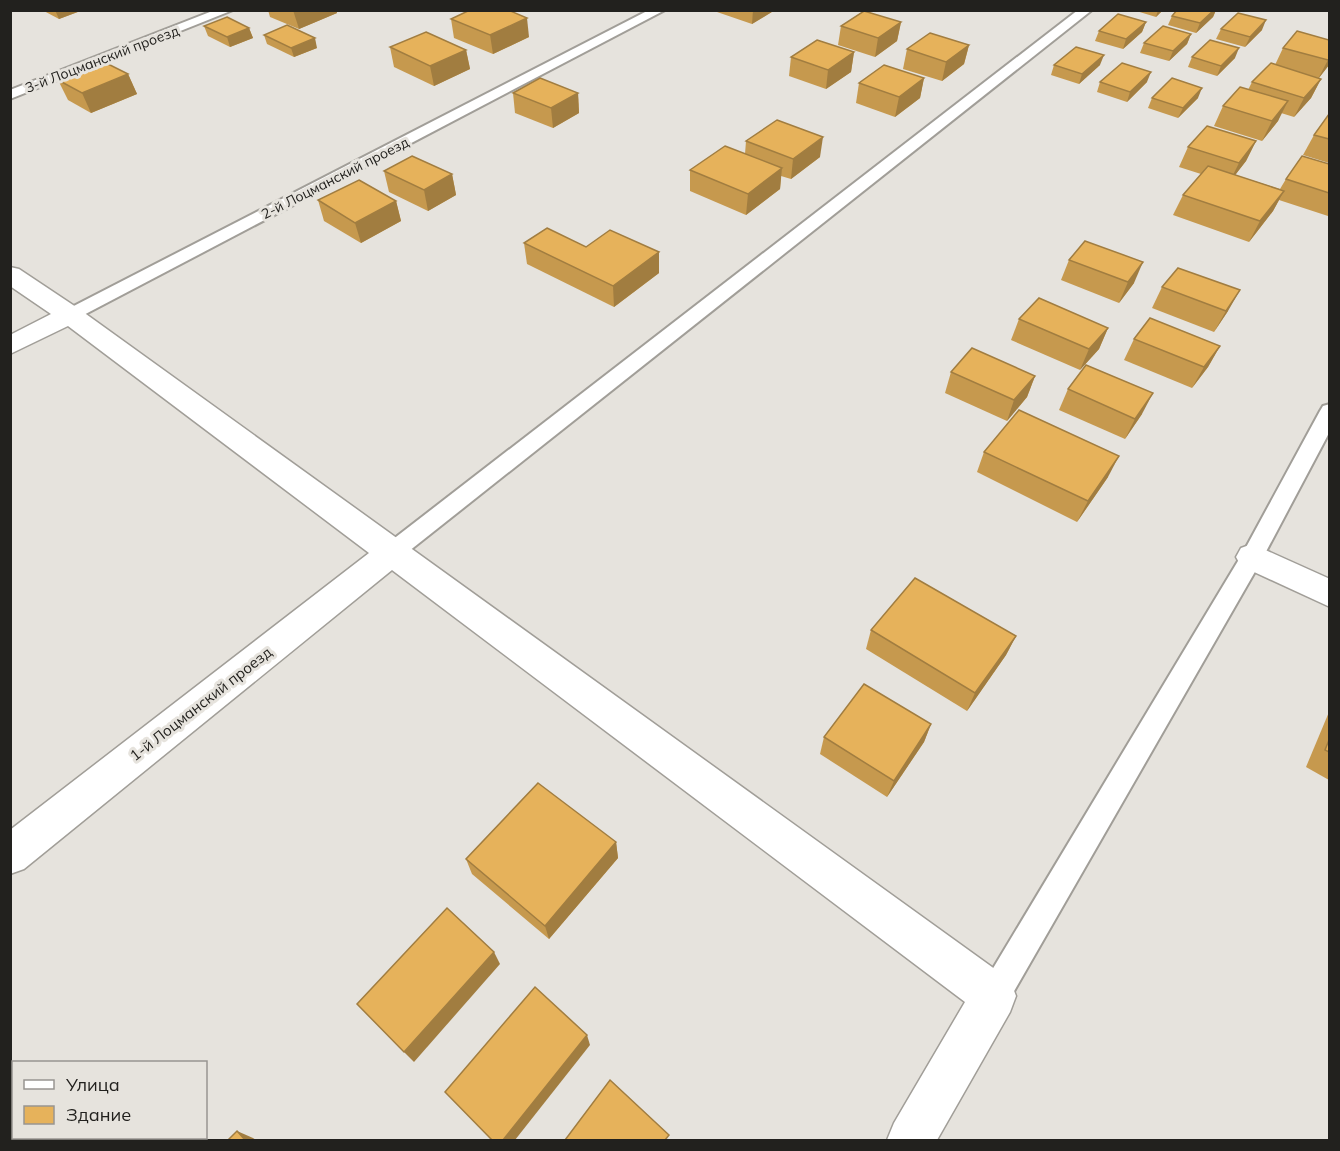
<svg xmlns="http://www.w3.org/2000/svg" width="1340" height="1151" font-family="Mulish,sans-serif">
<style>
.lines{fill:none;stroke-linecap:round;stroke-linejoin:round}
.service-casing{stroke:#a19e98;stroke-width:4}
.minor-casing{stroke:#a19e98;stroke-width:3}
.service{fill:#fff;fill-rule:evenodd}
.minor{fill:#fff;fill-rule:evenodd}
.wall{fill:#c6994e}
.shaded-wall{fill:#a17d40}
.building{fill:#e6b25b;stroke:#a17d40;stroke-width:1.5}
.labels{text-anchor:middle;stroke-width:6;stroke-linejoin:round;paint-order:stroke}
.far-street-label{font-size:14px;fill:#22211e;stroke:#e6e3dd}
.street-label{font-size:15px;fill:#22211e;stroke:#e6e3dd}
</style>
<rect width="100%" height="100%" fill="#e6e3dd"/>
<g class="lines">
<g class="service-casing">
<g id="service">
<path d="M215,10H233L10,99V90Z"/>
<path d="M649,10H665L76,319H64L61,315L64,311Z"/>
<path d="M1078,10H1092L399,559L391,562L383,559L380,553L383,547Z"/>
<path d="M1330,404V431L1260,563L1005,1007L994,1011L983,1007L979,996L983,985L1244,551L1320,411L1323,406Z"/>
</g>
</g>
<g class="minor-casing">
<g id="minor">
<path d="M10,267L19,269L79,309L1010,980L1016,996L1010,1012L937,1140H887L894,1123L965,1002L392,570L24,869L10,874V830L369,553L68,326L10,354V335L51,314L10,286Z"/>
<path d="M1252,544L1330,579V607L1241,566L1236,557L1241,548Z"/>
</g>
</g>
<use href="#service" class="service"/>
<use href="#minor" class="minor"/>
</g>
<g class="wall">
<path d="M42,10H83L59,19Z"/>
<path d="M268,10H336L337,13L299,29L270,17Z"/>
<path d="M717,10H775L752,24L717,12Z"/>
<path d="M1133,10H1163L1156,17Z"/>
<path d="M1177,10H1216L1213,17L1196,33L1168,25L1172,16Z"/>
<path d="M451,19L529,37L493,54L454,38Z"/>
<path d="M901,22L897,41L875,57L838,45L841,26Z"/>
<path d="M1146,22L1142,32L1123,49L1095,41L1099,31Z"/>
<path d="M204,26L249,28L253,38L230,47L208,36Z"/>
<path d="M1221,29L1262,30L1245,47L1216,39Z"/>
<path d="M1191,34L1187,44L1169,61L1140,53L1144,43Z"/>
<path d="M264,35L317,48L294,57L267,44Z"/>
<path d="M1329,40V65L1319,78L1321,79L1311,98L1294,117L1281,113L1278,121L1262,141L1214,126L1223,106L1248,90L1252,82L1275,65L1283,48Z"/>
<path d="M969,45L964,64L942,81L903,69L907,49Z"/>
<path d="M390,47L466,50L470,69L434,86L394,67Z"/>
<path d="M854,52L851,72L826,89L789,76L791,57Z"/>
<path d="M1192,57L1235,58L1217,76L1188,67Z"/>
<path d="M1054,65H1100L1079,84L1051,75Z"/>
<path d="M128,74L137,94L91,113L68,100L58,80Z"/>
<path d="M924,78L920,98L895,117L856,103L859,83Z"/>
<path d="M1100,82H1147L1127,102L1097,92Z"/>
<path d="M513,93H578L579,113L553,128L515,113Z"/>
<path d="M1152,98H1198L1178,118L1148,108Z"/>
<path d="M1329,114V163L1303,155L1314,135Z"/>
<path d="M746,141L820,157L791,179L781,176L780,189L746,215L690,191V170L745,154Z"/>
<path d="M1256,141L1246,161L1235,175L1280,189L1286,179L1329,164V214L1328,216L1279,200L1273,211L1249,242L1173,215L1183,195L1201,174L1179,167L1188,147Z"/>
<path d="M384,171L452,174L456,195L428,211L389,192Z"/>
<path d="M318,200L396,201L401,221L361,243L324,221Z"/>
<path d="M524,243L659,252V273L614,307L527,264Z"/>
<path d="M1069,260L1134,283L1119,303L1061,280Z"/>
<path d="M1162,287L1228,311L1214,332L1152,308Z"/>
<path d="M1019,319L1108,328L1099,349L1080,370L1011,340Z"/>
<path d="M1134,339L1220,346L1208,367L1192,388L1124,360Z"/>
<path d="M951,372L1035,376L1027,397L1007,421L945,393Z"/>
<path d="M1068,389L1142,414L1125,439L1059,410Z"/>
<path d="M984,452L1108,477L1077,522L977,472Z"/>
<path d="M871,630L1016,636L1006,655L967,711L866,649Z"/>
<path d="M1329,712V780L1306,767Z"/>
<path d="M931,724L924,742L887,797L820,754L824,737Z"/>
<path d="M616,842L618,858L549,939L472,874L466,859Z"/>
</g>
<g class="shaded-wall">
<path d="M55,10H83L59,19Z"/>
<path d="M293,10H336L337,13L299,29Z"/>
<path d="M753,10H775L752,24Z"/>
<path d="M1158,10H1163L1156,17Z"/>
<path d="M1214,10H1216L1213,17L1196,33L1200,23Z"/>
<path d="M527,18L529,37L493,54L490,35Z"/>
<path d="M1266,20L1262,30L1245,47L1250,37Z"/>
<path d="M901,22L897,41L875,57L878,38Z"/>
<path d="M1146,22L1142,32L1123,49L1126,39Z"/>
<path d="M249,28L253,38L230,47L227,37Z"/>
<path d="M1191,34L1187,44L1169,61L1173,51Z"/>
<path d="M315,38L317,48L294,57L291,48Z"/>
<path d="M969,45L964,64L942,81L946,62Z"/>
<path d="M1239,48L1235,58L1217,76L1221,66Z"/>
<path d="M466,50L470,69L434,86L430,66Z"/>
<path d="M854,52L851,72L826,89L828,70Z"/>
<path d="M1104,55L1100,65L1079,84L1082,74Z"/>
<path d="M1329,59V65L1318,79L1328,60Z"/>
<path d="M1151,72L1147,82L1127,102L1130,92Z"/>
<path d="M128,74L137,94L91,113L82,93Z"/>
<path d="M924,78L920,98L895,117L899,97Z"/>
<path d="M1321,79L1311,98L1294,117L1304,98Z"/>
<path d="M1202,88L1198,98L1178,118L1183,108Z"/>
<path d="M578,93L579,113L553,128L551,108Z"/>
<path d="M1288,101L1278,121L1262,141L1272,121Z"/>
<path d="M823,137L820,157L791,179L793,159Z"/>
<path d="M1256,141L1246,161L1229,183L1239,163Z"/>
<path d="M782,168L780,189L746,215L748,194Z"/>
<path d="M452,174L456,195L428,211L424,190Z"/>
<path d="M1284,191L1273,211L1249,242L1260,221Z"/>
<path d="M396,201L401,221L361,243L355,223Z"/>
<path d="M659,252V273L614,307L613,286Z"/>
<path d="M1143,262L1134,283L1119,303L1128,282Z"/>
<path d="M1240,290L1228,311L1214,332L1226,311Z"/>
<path d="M1108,328L1099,349L1080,370L1089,349Z"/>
<path d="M1220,346L1208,367L1192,388L1204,367Z"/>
<path d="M1035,376L1027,397L1007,421L1014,400Z"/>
<path d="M1153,393L1142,414L1125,439L1135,419Z"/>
<path d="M1119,456L1108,477L1077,522L1088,501Z"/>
<path d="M1016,636L1006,655L967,711L975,693Z"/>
<path d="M931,724L924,742L887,797L894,781Z"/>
<path d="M616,842L618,858L549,939L545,926Z"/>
<path d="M494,952L500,964L414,1062L404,1052Z"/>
<path d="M587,1035L590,1045L515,1140H503Z"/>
<path d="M237,1131L253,1138L256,1140H245Z"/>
</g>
<g class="building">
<path d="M470,10H508L527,18L490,35L451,19Z"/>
<path d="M1177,10H1214L1200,23L1172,16Z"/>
<path d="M864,11L901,22L878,38L841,26Z"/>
<path d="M1238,13L1266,20L1250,37L1221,29Z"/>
<path d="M1118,14L1146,22L1126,39L1099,31Z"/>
<path d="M227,17L249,28L227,37L204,26Z"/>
<path d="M287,25L315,38L291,48L264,35Z"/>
<path d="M1163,26L1191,34L1173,51L1144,43Z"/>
<path d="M1297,31L1329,40V59L1328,60L1283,48Z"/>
<path d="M426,32L466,50L430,66L390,47Z"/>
<path d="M930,33L969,45L946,62L907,49Z"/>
<path d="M817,40L854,52L828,70L791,57Z"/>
<path d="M1210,40L1239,48L1221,66L1192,57Z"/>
<path d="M1076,47L1104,55L1082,74L1054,65Z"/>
<path d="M104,62L128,74L82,93L58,80Z"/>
<path d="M1122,63L1151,72L1130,92L1100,82Z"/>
<path d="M1271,63L1321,79L1304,98L1252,82Z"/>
<path d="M884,65L924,78L899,97L859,83Z"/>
<path d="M540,78L578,93L551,108L513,93Z"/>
<path d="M1172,78L1202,88L1183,108L1152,98Z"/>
<path d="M1240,87L1288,101L1272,121L1223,106Z"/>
<path d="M1329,114V139L1314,135Z"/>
<path d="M777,120L823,137L793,159L746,141Z"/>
<path d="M1207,126L1256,141L1239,163L1188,147Z"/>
<path d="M725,146L782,168L748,194L690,170Z"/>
<path d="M412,156L452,174L424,190L384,171Z"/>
<path d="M1302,156L1329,164V193L1286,179Z"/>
<path d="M1208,166L1284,191L1260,221L1183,195Z"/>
<path d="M359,180L396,201L355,223L318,200Z"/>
<path d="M547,228L586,247L610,230L659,252L613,286L524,243Z"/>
<path d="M1085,241L1143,262L1128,282L1069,260Z"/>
<path d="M1178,268L1240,290L1226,311L1162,287Z"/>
<path d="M1039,298L1108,328L1089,349L1019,319Z"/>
<path d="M1150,318L1220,346L1204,367L1134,339Z"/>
<path d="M972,348L1035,376L1014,400L951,372Z"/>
<path d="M1086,365L1153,393L1135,419L1068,389Z"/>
<path d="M1019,410L1119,456L1088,501L984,452Z"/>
<path d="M915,578L1016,636L975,693L871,630Z"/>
<path d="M864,684L931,724L894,781L824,737Z"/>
<path d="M1329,740V752L1325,750Z"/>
<path d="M538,783L616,842L545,926L466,859Z"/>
<path d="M447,908L494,952L404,1052L357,1004Z"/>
<path d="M535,987L587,1035L503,1140H492L445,1092Z"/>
<path d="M610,1080L669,1135L665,1140H565Z"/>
<path d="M237,1131L245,1140H228Z"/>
</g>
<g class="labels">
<g class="far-street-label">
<text transform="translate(102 59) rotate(-21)" y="5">3-й Лоцманский проезд</text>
<text transform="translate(335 178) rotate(-27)" y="5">2-й Лоцманский проезд</text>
</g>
<g class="street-label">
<text transform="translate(201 704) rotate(-38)" y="5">1-й Лоцманский проезд</text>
</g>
</g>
<rect width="1340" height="1151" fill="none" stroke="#22211e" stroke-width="24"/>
<rect x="12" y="1061" width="195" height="78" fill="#e6e3dd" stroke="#989591" stroke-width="1.5"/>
<rect x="24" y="1080" width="30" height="9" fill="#ffffff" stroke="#989591" stroke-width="1.5"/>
<text x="66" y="1091" font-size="18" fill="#22211e">Улица</text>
<rect x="24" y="1106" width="30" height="18" fill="#e6b25b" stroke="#989591" stroke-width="1.5"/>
<text x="66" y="1121" font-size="18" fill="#22211e">Здание</text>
</svg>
